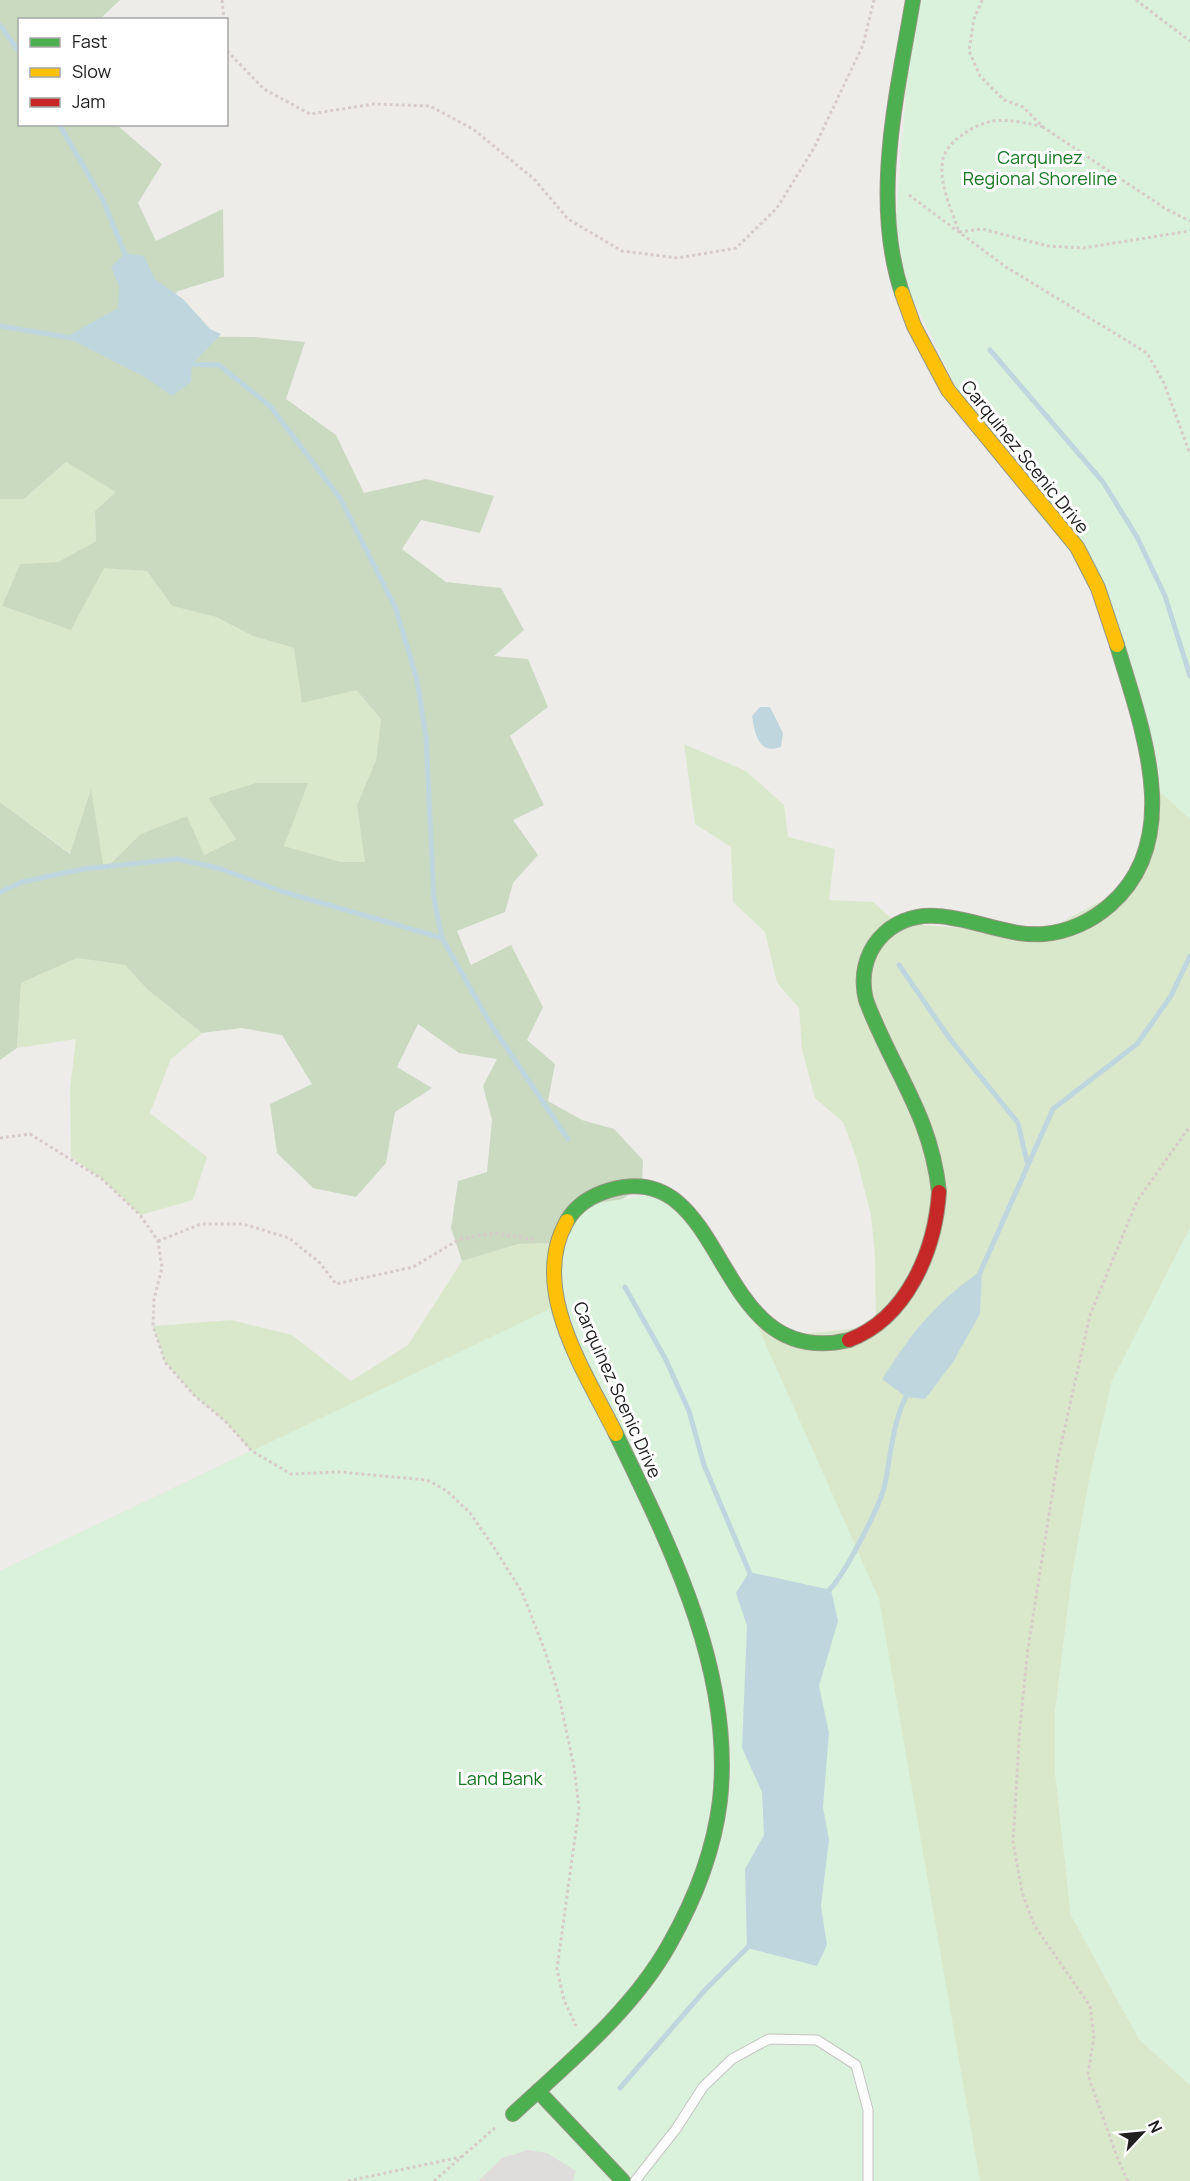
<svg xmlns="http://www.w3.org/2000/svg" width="1190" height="2181" font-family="Manrope,sans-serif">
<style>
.grass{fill:#d9e8cb}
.forest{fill:#c9dac1}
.park{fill:#daf2db}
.parking{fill:#dedddc}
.water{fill:#c0d6de}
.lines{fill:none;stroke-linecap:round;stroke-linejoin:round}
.stream{stroke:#c0d6de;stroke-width:5}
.lane-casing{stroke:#c5c4c3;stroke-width:11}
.fast-casing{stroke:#949682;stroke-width:16}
.slow-casing{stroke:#949682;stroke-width:16}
.jam-casing{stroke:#949682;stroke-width:16}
.path{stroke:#d6cbc9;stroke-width:3;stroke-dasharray:3 3;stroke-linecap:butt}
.lane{stroke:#fcfcfc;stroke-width:9}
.fast{stroke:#4caf50;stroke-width:14}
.slow{stroke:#ffc107;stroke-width:14}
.jam{stroke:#c62828;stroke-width:14}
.labels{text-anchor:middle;stroke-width:6;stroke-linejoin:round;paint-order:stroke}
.park-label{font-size:18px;fill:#157722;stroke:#fff}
.street-label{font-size:18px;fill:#202020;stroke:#fff}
</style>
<rect width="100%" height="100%" fill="#eeece9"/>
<g class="grass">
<path d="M66,462L117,492L95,511L96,541L58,562L20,564L2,606L71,630L104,567L147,571L172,606L216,617L253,636L294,648L356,690L381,719L376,760L357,805L366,862H341L284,846L307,783L208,798L236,839L203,855L187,817L141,834L103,871L90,791L71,854L0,802V499H24Z"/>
<path d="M684,744L746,771L784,805L788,837L835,849L829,900L873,902L897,923L1039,934L1129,886L1152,784L1190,819V1228L1112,1381L1089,1481L1072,1576L1055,1713V1771L1071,1915L1139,2039L1190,2085V2181H0V1571L251,1451L225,1421L195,1396L165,1362L153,1326L231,1320L292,1335L351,1381L408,1345L462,1261L518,1244L556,1243L785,1336L876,1326L875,1256L871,1215L856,1157L843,1122L815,1098L802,1050L799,1008L777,983L765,932L733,902L731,847L695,824Z"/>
<path d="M77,958L125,965L148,990L202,1033L171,1059L150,1113L207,1157L193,1200L140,1215L102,1179L71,1157L70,1089L76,1039L17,1048L21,983Z"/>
</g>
<path class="forest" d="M0,0H120L100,19L20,20V124L117,125L162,164L138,203L156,241L223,209L224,277L178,291L124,336L253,337L305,342L286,399L336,435L364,493L426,479L494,496L480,533L421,520L402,549L446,582L501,588L524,630L494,656L528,659L548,707L510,736L544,805L513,820L538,855L513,883L505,912L457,931L471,965L511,945L543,1007L527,1040L555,1064L548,1101L582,1120L614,1129L643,1160L642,1186L556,1243L518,1244L462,1261L451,1228L458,1181L487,1172L492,1120L483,1086L497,1059L459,1053L418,1024L397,1067L432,1088L395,1112L386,1163L356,1197L313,1188L277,1153L270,1104L312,1084L282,1035L241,1028L202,1033L148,990L125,965L77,958L21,983L17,1048L0,1060V802L70,854L91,789L104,870L141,834L187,816L204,855L236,839L208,798L256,783H308L284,846L341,862H365L357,805L376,760L381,719L356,690L302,703L294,648L253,636L216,617L172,606L147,571L104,568L71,630L2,606L20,564L58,562L96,541L95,511L116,492L66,462L24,499H0Z"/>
<g class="park">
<path d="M913,0H1190V819L1152,784L1099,590L979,434L893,258Z"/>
<path d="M664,1193L750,1309L879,1599L980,2181H0V1571L558,1305L554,1286L578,1206Z"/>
<path d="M1190,1228V2085L1139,2039L1071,1915L1055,1771V1713L1072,1576L1089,1481L1112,1381Z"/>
</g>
<path class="parking" d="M528,2150L547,2153L576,2171L572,2181H478L502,2158Z"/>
<g class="water">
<path d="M125,253L144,256L155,279L183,299L210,329L221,334L192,364L191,382L172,396L145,377L66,337L118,308L119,286L111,267Z"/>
<path d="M760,707H770L783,733L781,747C758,755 755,734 752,716Z"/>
<path d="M982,1270L980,1314L953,1362L925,1399L906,1397L882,1379C912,1332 936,1302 982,1270Z"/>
<path d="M749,1572L831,1590L838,1621L819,1686L829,1733L823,1807L829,1840L821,1906L827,1945L817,1966L747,1948L745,1869L764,1835L762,1792L742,1748L747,1626L736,1593Z"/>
</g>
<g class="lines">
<g class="stream">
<path d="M0,25L20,53"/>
<path d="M59,124L103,200L127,259"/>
<path d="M0,326L72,338"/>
<path d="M990,350L1103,482L1137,537L1165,596L1190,676"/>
<path d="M186,364L219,365L270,406L340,498L396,609L417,680L426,737L434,899L442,938L490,1023L568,1139"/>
<path d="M0,892L22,882L83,869L177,859L218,868L284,892L442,938"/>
<path d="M899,965L950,1039L1018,1123L1027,1162"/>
<path d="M979,1275L1053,1109L1137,1044L1171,996L1190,956"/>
<path d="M625,1287L666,1360L689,1411L704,1465L751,1576"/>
<path d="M826,1593C842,1581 881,1504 885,1484C891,1454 893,1418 909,1391"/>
<path d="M620,2088L705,1990L752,1943"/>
</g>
<g class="lane-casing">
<path id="lane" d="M635,2181L676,2129L703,2087L732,2059L769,2039L817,2040L856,2065L868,2110V2181"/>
</g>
<g class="fast-casing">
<g id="fast">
<path d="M902,293C871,200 897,94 913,0"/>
<path d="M939,1192C931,1114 892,1070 866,1000C854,953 889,912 937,916C973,918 1008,937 1044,934C1068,932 1092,921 1110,905C1186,839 1141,726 1117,645"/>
<path d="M567,1221C576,1205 593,1195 610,1190C731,1155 710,1373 849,1340"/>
<path d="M538,2091L623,2181"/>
<path d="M513,2114C568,2063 632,2011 669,1945C694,1901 714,1851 720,1800C734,1672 670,1546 616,1434"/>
</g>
</g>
<g class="slow-casing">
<g id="slow">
<path d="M902,293L914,326L948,390L1077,547L1098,588L1117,645"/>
<path d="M567,1221C528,1289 586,1373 616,1434"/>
</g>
</g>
<g class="jam-casing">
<path id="jam" d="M849,1340C907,1318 935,1251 939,1192"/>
</g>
<g class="path">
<path d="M222,0L224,20"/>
<path d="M982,0L974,19L969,51L980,76L1004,100L1023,107L1043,127L1166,209L1190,221"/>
<path d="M1136,0L1190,41"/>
<path d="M226,45L227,51L264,89L310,114L374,104L430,106L473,129L534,179L568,219L622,251L678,258L736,248L777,208L814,148L863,45L874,0"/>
<path d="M1043,127C1027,123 1010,119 993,121C975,124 947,141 943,159C938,184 952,210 959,232L982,229L1048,246L1083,248L1190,231"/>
<path d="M909,195L1006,267L1147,353L1164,383L1190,454"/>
<path d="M0,1138L30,1134L102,1179L140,1215L158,1241L162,1268L154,1299L153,1326L165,1362L195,1396L225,1421L252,1451L291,1474L340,1472L427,1480L447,1491L470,1513L493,1546L522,1592L545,1651L558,1692L574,1767L579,1808L557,1969L564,2000L576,2026"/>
<path d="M158,1241L201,1224H243L289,1238L320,1263L336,1284L413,1267L460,1239L496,1233L535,1240"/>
<path d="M348,2181L461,2157"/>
<path d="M434,2181L496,2127"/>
<path d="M1128,2181L1117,2157L1088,2075L1094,2036L1090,2006L1034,1925L1022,1892L1013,1842L1020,1726L1028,1648L1058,1458L1090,1315L1137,1201L1190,1126"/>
</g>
<use href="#lane" class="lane"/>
<use href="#fast" class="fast"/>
<use href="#slow" class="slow"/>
<use href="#jam" class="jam"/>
</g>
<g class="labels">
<g class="park-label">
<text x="1040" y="164">Carquinez<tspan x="1040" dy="21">Regional Shoreline</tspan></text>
<text x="500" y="1785">Land Bank</text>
</g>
<g class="street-label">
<text transform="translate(1025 457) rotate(51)" y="6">Carquinez Scenic Drive</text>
<text transform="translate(617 1390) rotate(66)" y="6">Carquinez Scenic Drive</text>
</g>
</g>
<rect x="18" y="18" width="210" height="108" fill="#ffffff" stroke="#a6a6a6" stroke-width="1.5"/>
<rect x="30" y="38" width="30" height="9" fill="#4caf50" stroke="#a6a6a6" stroke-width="1.5"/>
<text x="72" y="48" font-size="18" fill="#202020">Fast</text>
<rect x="30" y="68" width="30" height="9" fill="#ffc107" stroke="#a6a6a6" stroke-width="1.5"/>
<text x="72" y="78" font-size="18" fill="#202020">Slow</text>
<rect x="30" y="98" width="30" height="9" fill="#c62828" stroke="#a6a6a6" stroke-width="1.5"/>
<text x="72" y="108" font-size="18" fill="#202020">Jam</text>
<g transform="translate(1142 2133) rotate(64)" stroke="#ffffff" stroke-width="4.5" paint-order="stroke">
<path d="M0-4.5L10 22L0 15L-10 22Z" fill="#202020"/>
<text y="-9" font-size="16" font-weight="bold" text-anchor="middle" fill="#202020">N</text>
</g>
</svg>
